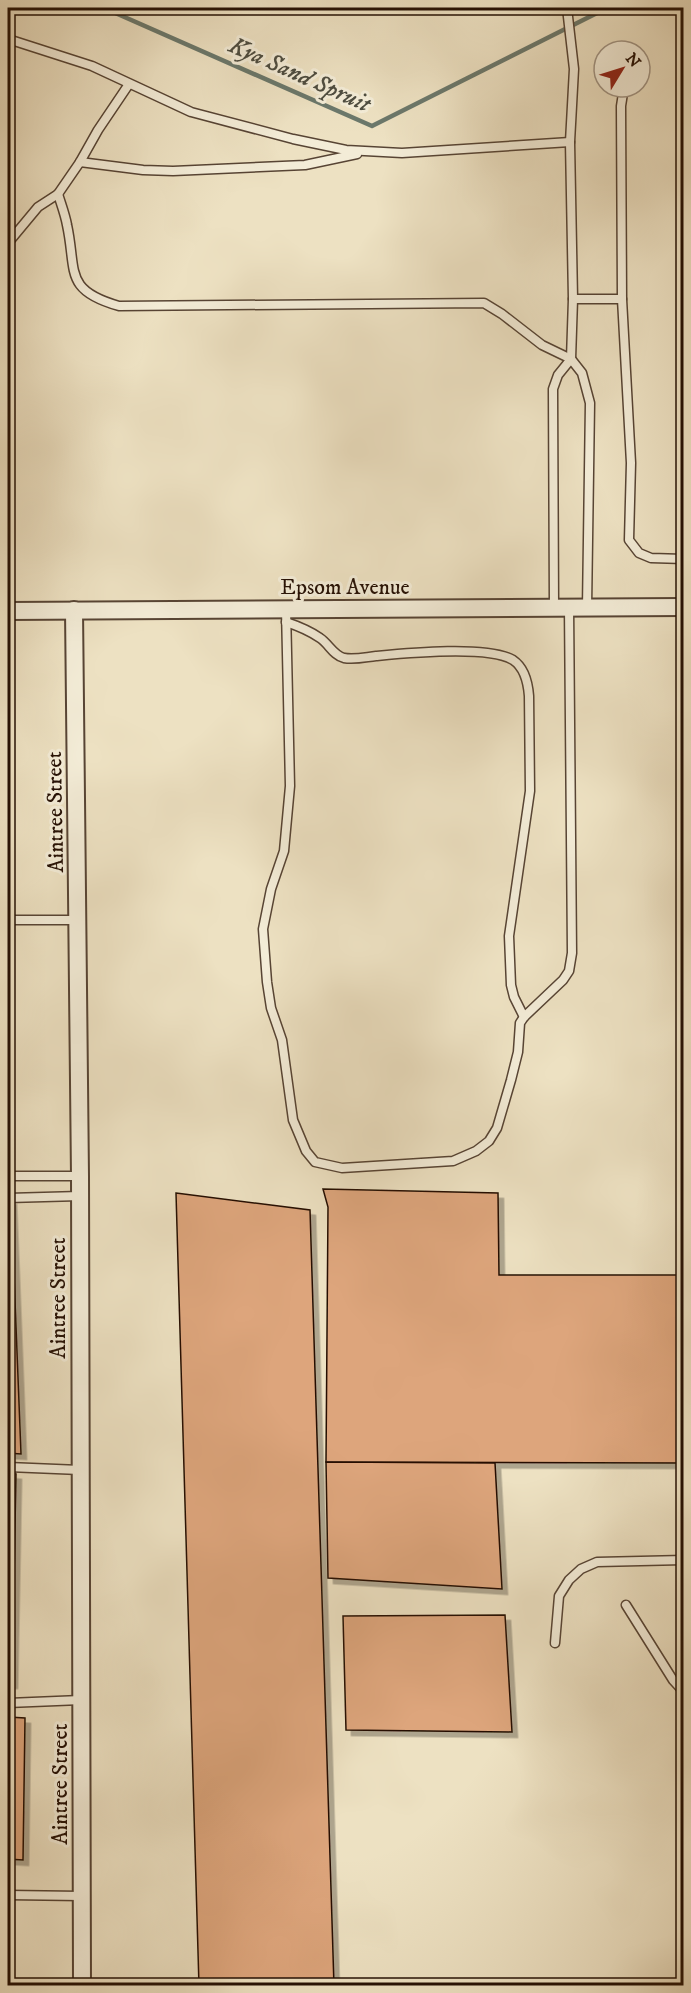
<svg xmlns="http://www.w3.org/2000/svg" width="691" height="1993" font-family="'IM FELL DW Pica',serif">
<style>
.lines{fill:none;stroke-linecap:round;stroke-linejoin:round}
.stream{stroke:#6b786b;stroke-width:4.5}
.building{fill:#dda57c;stroke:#251004;stroke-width:1.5;filter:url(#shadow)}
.lane-casing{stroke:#574434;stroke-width:11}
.street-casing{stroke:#574434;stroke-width:20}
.lane{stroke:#f3ecd7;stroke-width:8}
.street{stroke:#f3ecd7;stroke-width:16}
.labels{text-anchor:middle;stroke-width:6;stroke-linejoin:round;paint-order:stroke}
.street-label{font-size:22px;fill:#251004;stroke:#f3ecd7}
.water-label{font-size:24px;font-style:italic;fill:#4e4d40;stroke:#f3ecd7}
</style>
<defs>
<filter id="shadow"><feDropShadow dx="5.5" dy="5.5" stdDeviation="0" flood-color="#0004"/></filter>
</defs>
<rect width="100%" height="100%" fill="#ede1c2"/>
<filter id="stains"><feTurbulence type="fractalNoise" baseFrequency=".00333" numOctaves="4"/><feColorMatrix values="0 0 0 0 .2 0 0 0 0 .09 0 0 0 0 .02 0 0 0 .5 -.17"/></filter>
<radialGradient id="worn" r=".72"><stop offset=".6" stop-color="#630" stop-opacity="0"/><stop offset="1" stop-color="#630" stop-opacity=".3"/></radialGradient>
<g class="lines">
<path class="stream" d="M104,8L372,126L607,8"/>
</g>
<g class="building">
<path d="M323,1189L498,1193L499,1275H684V1463L326,1462L328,1207Z"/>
<path d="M176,1193L310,1210L334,1986H199Z"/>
<path d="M11,1199L21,1454L8,1453V1200Z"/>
<path d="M326,1462L495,1463L502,1589L328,1578Z"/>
<path d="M8,1473L16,1474L12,1683H8Z"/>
<path d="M505,1615L512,1732L346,1730L343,1616Z"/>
<path d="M8,1717L25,1718L23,1860L8,1859Z"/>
</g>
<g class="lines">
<g class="lane-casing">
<g id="lane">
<path d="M567,8L574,69L570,142L573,299"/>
<path d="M8,39L92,66L191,112L293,139L346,150L402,153L570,142"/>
<path d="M80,162L143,170L173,171L305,165L357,154"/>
<path d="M58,194C61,204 65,214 67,225C77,271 63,290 119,306L484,303L502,314L542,345L571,359L582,373L590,403L587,608"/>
<path d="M8,243L38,207L58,194L80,162L98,130L129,84"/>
<path d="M622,299L631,463L629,540L639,553L651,558L684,559"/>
<path d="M554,607L553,389L558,375L571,359L573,299H622L621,106L624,87"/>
<path d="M286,609L290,786L284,851L271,889L263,929L267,982L271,1008L282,1040L293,1120L306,1151L315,1162L342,1168L453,1161L476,1151L489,1141L497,1128L511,1080L518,1052L520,1023L524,1017L563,980L569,971L572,953L569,607"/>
<path d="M286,622C298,626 310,631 320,638C329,644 333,655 344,658C355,660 366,657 376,656C407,653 488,645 513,660C525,668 528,683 529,696L530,791L509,936L511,985L514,997L524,1017"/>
<path d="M8,920H77"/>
<path d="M8,1176H80"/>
<path d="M8,1198L80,1196"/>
<path d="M8,1467L80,1470"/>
<path d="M626,1605L673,1680L684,1692"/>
<path d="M555,1643L559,1596L569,1580L581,1569L597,1562L684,1560"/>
<path d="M8,1703L81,1700"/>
<path d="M8,1895L81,1896"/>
</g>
</g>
<g class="street-casing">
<g id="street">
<path d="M74,610L80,1176L82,1986"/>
<path d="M8,611L684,607"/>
</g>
</g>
<use href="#lane" class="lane"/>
<use href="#street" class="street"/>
</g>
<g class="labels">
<g class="street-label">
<text x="345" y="594">Epsom Avenue</text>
<text transform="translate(54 812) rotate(-91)" y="8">Aintree Street</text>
<text transform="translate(57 1298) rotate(-90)" y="8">Aintree Street</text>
<text transform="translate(59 1784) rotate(-90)" y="8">Aintree Street</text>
</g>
<g class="water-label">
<text transform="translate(300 74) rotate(24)" y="8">Kya Sand Spruit</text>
</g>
</g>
<rect width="691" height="1993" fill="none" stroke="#ede1c2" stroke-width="30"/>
<rect x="9" y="9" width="673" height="1975" fill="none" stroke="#251004" stroke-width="3"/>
<rect x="15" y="15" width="661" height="1963" fill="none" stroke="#251004" stroke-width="1.5"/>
<g transform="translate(622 69) rotate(52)"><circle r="28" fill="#f3ecd7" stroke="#a19483" stroke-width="1.5"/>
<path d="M0-4.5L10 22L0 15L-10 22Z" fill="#8f2418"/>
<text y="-9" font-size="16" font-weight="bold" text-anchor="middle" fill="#251004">N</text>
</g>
<rect width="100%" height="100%" filter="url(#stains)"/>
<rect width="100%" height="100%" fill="url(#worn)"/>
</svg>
